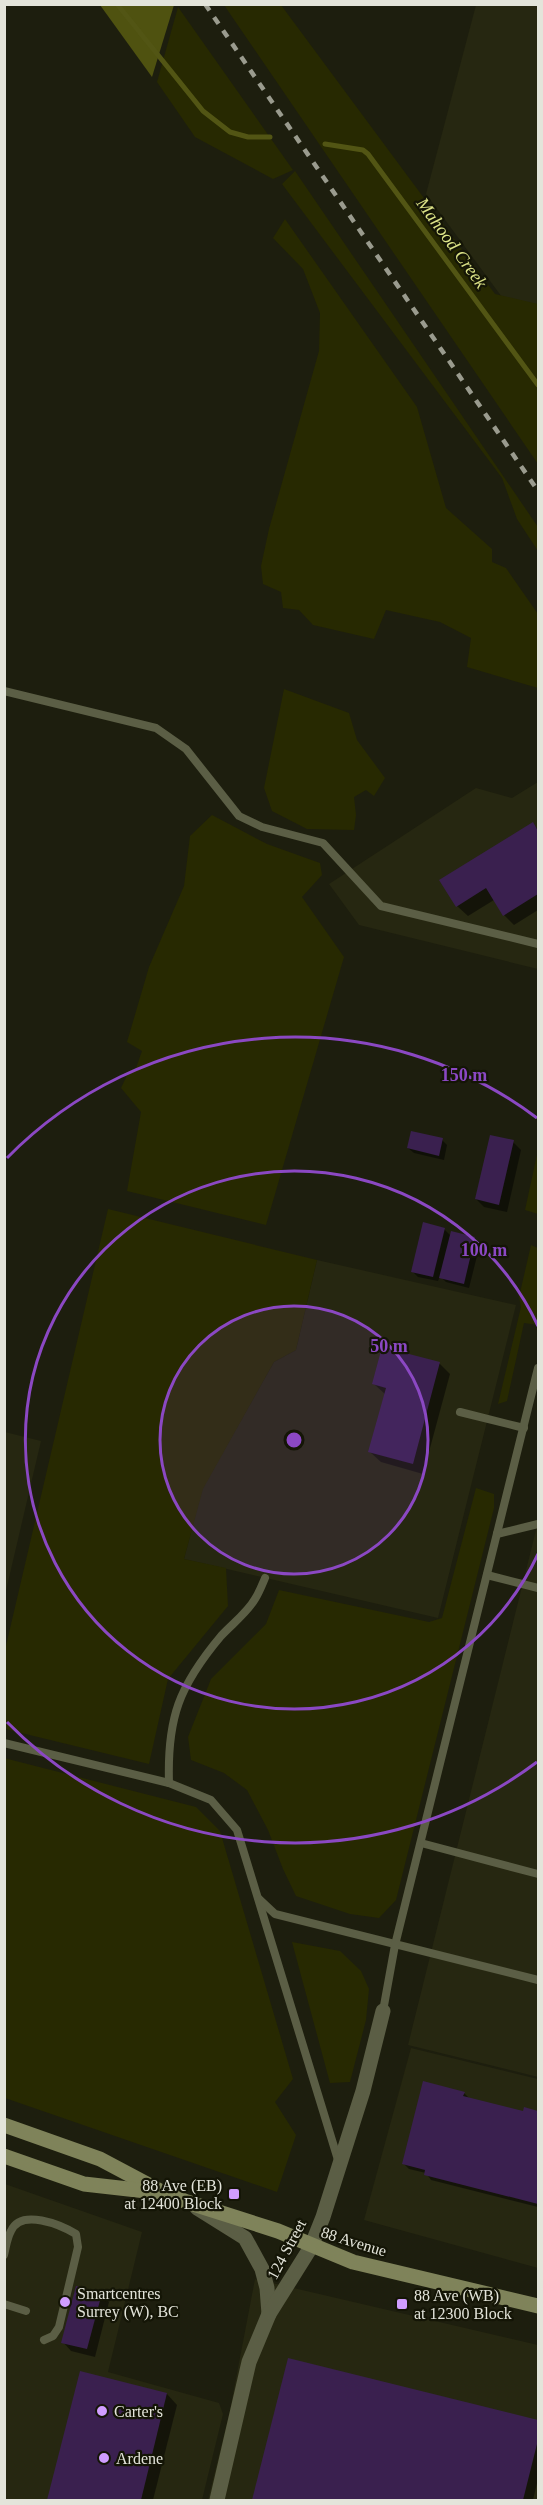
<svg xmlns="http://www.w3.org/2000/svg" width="543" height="2505" font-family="'Times New Roman',serif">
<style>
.built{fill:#262711}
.green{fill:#272901}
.forest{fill:#4f5210}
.shadow{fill:#0007}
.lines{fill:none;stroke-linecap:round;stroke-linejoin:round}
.stream{stroke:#525514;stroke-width:5}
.building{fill:#3a204f}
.lane{stroke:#5b5e45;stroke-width:8}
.street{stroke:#5b5e45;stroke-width:15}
.secondary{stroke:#7f835a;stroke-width:15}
.rail{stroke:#9a9b8e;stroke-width:4.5;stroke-dasharray:8 8;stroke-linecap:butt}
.ring{fill:none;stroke:#8b48c3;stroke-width:3}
.poi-dot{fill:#d09dff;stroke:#141506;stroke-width:2}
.labels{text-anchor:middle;stroke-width:4.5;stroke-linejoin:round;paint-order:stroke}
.poi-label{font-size:16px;fill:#e3e4da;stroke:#141506;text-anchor:start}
.street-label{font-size:16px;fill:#e3e4da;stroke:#141506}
.water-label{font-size:18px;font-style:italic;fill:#dce387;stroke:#141506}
.centre{fill:#8b48c3;stroke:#141506;stroke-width:3}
.ring-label{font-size:18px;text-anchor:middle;font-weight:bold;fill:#8b48c3;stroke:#141506;stroke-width:4.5;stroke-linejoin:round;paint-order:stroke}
</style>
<rect width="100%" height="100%" fill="#1d1e0e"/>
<g class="built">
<path d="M476,5H538V346L426,194Z"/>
<path d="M538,782V969L359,925L329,884L476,788L512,798Z"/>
<path d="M317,1260L516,1305L438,1618L184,1559L202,1489L274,1362L296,1350Z"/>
<path d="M5,1432L41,1441L5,1595L4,1432Z"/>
<path d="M538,1522V2077L408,2045Z"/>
<path d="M411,2048L538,2079V2268L364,2220Z"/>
<path d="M5,2184L142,2232L108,2372L219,2403L223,2414L202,2500H5Z"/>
<path d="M255,2279L538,2345V2500H208L230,2410Z"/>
</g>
<g class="green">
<path d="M224,5H281L495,294L538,304V464Z"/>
<path d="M178,7L293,170L273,179L195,137L157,82Z"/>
<path d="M295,171L538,527V551L517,519L502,478L282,184Z"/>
<path d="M285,219L417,407L446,508L492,549V562L506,568L538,614V688L467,667L471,638L440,622L386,610L374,639L313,625L299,610L283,608L281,592L263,584L261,566L269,529L319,351L320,313L303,269L273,238Z"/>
<path d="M284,689L349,713L357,740L385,778L374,796L366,790L354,797L356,815L354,830L307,829L272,811L264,788Z"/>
<path d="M212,815L267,844L320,863L322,875L302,897L344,957L266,1225L127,1191L141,1112L121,1088L129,1071L136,1068L142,1051L127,1042L149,967L184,886L190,836Z"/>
<path d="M538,1150V1214L525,1210Z"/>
<path d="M108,1209L317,1260L296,1350L274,1362L203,1489L184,1559L226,1568L228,1606L168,1679L149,1764L5,1729V1650Z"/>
<path d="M531,1245L538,1248V1325L524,1323L507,1401L498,1404L521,1307L519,1297Z"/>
<path d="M476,1488L494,1494V1508L396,1900L379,1918L350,1914L296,1896L283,1869L268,1830L247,1790L224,1773L191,1760L188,1737L211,1679L266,1624L279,1590L429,1622L442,1618Z"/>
<path d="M4,1758L196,1807L220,1831L293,2079L275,2102L296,2135L277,2192L5,2098Z"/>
<path d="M292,1942L340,1951L361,1971L369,1989L366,2020L350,2082L330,2083Z"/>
</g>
<path class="forest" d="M100,5H174L152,77Z"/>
<g class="shadow">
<path d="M533,824L538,830V910L514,925L504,915L494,900L468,916L457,906Z"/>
<path d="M442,1140L447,1145L444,1160L414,1153L408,1148Z"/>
<path d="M513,1142L521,1150L507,1212L484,1207L476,1199Z"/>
<path d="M444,1229L451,1236L452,1233L475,1239L480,1244L469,1288L446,1282L440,1276L438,1281L418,1277L412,1271Z"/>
<path d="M383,1348L440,1364L450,1374L423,1474L381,1462L370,1452L386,1395L374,1384Z"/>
<path d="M464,2093L470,2099L524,2113L525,2109L538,2112V2207L431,2180L426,2173L409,2169L404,2164Z"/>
<path d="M101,2294L109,2302L95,2357L71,2351L63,2342Z"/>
<path d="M289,2359L538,2422V2479L533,2500H254Z"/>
<path d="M81,2373L167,2394L177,2405L153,2500H49Z"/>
</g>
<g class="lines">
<g class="stream">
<path d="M117,4L203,111L230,132L248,137H270"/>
<path d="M325,144L363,150L368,154L538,385"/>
</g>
</g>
<g class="building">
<path d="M533,822L538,831V894L503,916L486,888L456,907L439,880Z"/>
<path d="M411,1131L443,1138L439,1156L407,1148Z"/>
<path d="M490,1135L514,1140L499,1205L475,1199Z"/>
<path d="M423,1222L445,1228L433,1277L411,1272Z"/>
<path d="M451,1231L475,1237L464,1284L439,1278Z"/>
<path d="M382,1347L440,1362L413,1464L368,1452L386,1388L372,1384Z"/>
<path d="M423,2081L465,2092L463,2096L523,2111L524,2107L538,2111V2204L424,2175L425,2170L402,2164Z"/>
<path d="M76,2286L102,2293L87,2349L61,2343Z"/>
<path d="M288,2358L538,2420V2440L523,2500H252Z"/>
<path d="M80,2371L167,2393L141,2500H47Z"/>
</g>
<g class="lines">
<g class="lane">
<path d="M4,691L156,728L186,749L239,816L262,827L323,843L381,906L538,944"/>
<path d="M460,1412L524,1428"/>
<path d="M497,1534L538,1524"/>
<path d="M487,1575L538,1588"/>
<path d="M4,1743L169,1783L211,1800L237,1830L339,2163"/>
<path d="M169,1783C167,1718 179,1686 221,1636C232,1624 247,1613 255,1599C259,1593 262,1585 265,1578"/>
<path d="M421,1843L538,1874"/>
<path d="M259,1899L275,1914L538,1980"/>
<path d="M383,2011L395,1945L538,1368"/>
<path d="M4,2255C6,2247 7,2238 11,2231C21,2208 61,2225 76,2234L78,2247L59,2327L53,2336L44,2340"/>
<path d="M4,2304L26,2311"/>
</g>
<g class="street">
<path d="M197,2208L245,2238L262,2269L267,2288L269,2314"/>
<path d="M217,2500L249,2362L269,2314L311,2247L323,2217L363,2091L383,2011"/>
</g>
<g class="secondary">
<path d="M4,2125L100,2159L164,2193L187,2202L278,2231L353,2262L538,2306"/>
<path d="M4,2156L84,2184L155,2192"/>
</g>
<path class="rail" d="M205,4L538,491"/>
</g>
<circle cx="294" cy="1440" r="134" fill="#8b48c3" fill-opacity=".12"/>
<g class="ring">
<circle cx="294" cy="1440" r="134"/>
<path d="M538 1554A269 269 0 1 1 538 1326"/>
<path d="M537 1762A403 403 0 0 1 7 1722M7 1158A403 403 0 0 1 537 1118"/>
</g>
<g class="poi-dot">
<rect x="228" y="2188" width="12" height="12" rx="3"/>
<circle cx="65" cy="2302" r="6"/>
<rect x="396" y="2298" width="12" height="12" rx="3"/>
<circle cx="102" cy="2411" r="6"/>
<circle cx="104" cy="2458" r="6"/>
</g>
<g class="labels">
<g class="poi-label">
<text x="222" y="2191" text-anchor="end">88 Ave (EB)<tspan x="222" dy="18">at 12400 Block</tspan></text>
<text x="77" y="2299">Smartcentres<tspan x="77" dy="18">Surrey (W), BC</tspan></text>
<text x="414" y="2301">88 Ave (WB)<tspan x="414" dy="18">at 12300 Block</tspan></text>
<text x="114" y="2417">Carter's</text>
<text x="116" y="2464">Ardene</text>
</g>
<g class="street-label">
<text transform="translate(354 2241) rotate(17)" y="6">88 Avenue</text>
<text transform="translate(286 2249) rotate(-62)" y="6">124 Street</text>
</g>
<g class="water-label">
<text transform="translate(452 243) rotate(54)" y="6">Mahood Creek</text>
</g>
</g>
<circle cx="294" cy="1440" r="9" class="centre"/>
<g class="ring-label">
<text x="464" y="1081">150 m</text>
<text x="484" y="1256">100 m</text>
<text x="389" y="1352">50 m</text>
</g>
<rect width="543" height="2505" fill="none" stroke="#e3e4da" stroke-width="12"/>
</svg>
